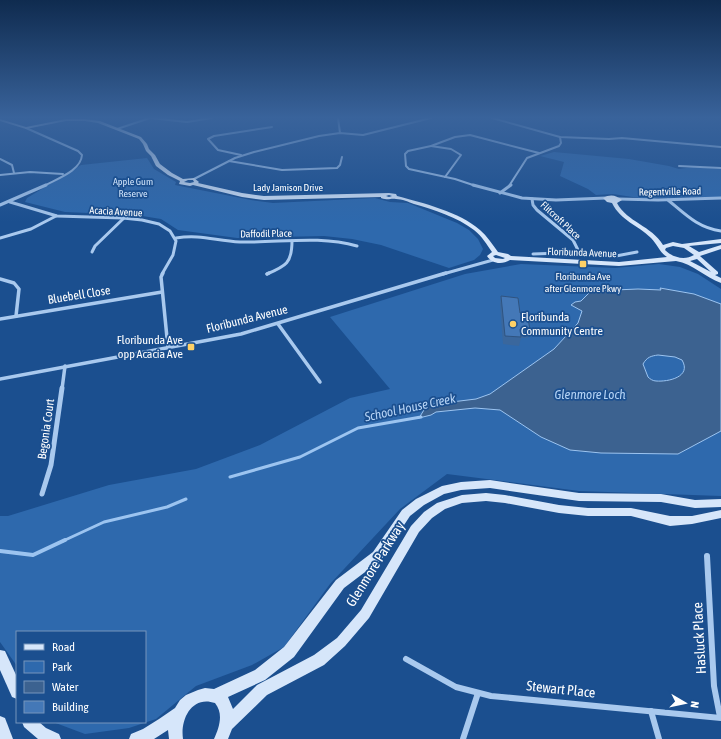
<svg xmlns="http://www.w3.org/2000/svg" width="721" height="739" font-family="'Asap Condensed',sans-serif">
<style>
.green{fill:#2e69ad}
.water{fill:#3c6290;stroke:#9cc4f0;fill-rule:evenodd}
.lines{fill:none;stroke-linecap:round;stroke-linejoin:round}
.stream-far1{stroke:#9cc4f0;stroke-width:3}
.stream{stroke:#9cc4f0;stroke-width:4}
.street-far4{stroke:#a9c9ee;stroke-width:2}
.street-far3{stroke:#a9c9ee;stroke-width:3}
.street-far2{stroke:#a9c9ee;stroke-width:3.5}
.street-far1{stroke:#a9c9ee;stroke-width:5}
.street{stroke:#a9c9ee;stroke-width:6}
.secondary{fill:#d6e6fa;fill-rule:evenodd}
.wall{fill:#3a679d}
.building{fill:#4478b7;stroke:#305480}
.poi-dot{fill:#ffd166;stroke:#1b4f8f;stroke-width:1.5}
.labels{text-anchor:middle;stroke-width:3.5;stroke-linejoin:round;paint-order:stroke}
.far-park-label{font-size:10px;fill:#cfe3fa;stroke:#1b4f8f}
.far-street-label{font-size:10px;fill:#fff;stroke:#1b4f8f}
.far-poi-label{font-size:10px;fill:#fff;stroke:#1b4f8f}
.street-label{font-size:12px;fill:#fff;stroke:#1b4f8f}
.poi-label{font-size:12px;fill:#fff;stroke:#1b4f8f;text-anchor:start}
.water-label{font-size:13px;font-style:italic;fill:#b5d3f5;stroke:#1b4f8f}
.near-street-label{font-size:14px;fill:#fff;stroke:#1b4f8f}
</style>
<rect width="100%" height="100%" fill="#1b4f8f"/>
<g class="green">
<path d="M554,152L629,159L669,166L679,169L693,167L721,169V197L639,198L613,194L596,195L588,189L560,176L564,162L540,156Z"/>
<path d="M147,158L154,169L176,182L175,185L251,200L273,203L375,198L390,202L408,203L457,223L469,230L478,239L483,249L480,255L474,260L449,268L381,245L352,239L324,236L237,238L178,230L161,219L136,215L65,212L25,202L27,198L81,165Z"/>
<path d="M521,264L615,268L659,264L680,267L698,274L721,289V496L579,491L447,474L400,509L330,584L284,647L252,665L196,686L156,719L129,728L85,734L53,722H145V632H17V666L0,642V516H8L109,485L196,469L260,445L350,398L390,389L330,317L465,274Z"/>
</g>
<path class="water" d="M660,288L694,294L721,304V431L678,454L601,453L570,450L541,437L500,410L475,408L436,412L431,415L419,418L427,405L476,399L490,394L554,349L578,323L582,311L571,305L575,302L581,301L591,291L638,289L661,290ZM658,355L675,357L682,360C692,377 668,382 656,381C653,381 650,379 648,377L643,364C647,357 651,356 658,355Z"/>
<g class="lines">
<g class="stream-far1">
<path d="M230,477L300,457L358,428L421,417"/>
<path d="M63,541L104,522L167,507L186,499"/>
</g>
<path class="stream" d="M0,551L33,555L65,540"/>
<g class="street-far4">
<path d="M150,118L187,122L212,118"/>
<path d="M338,118L340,133"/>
<path d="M492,118L560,137L609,139L622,138L721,147"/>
<path d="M26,128L78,151L82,155C81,171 56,179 44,186"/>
<path d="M117,129L150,118"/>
<path d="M431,146L451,149L461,155L445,177"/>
<path d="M241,155L218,150L208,139L214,136L272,127"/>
<path d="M0,159L12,165L14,173"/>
<path d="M229,161L282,170L337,168L340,165L342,157"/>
<path d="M679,166L721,168"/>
<path d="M0,175L30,172L63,174"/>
<path d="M194,179L235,158L254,152L319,136L340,133L363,135L431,118"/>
<path d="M476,186L455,179L409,169L406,166L405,154L408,151L431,146L455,137L470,135L539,153"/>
<path d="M509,186L527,158L559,146L561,143L560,137"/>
</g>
<g class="street-far3">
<path d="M473,185L522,198L556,200L606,198"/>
<path d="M500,193L511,185"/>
<path d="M532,199L533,205L537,210L573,240L580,254"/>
<path d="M619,199L658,200L721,198"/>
<path d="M668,200C685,214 698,228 721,231"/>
<path d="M10,202L57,216L123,218L142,220L159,224L170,231L176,241L173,255L162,274"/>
<path d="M0,205L46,185"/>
<path d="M0,238L31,229L56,216"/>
<path d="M176,238C201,234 216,241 240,242C280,243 318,235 357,246"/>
<path d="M92,252L95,246L124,218"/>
<path d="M533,254L561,253L616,256L637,252"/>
<path d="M267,274C286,266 292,263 292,241"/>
<path d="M443,274L493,260"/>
</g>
<g class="street-far2">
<path d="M163,273L161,277L168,348"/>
<path d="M267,274L269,273"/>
<path d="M0,279L14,283L19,289L16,316"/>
<path d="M0,319L162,292"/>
<path d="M278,324L320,382"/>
<path d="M0,379L241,334L446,273"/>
<path d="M62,389L65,366"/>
</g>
<path class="street-far1" d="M42,494L51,465L62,388"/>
<g class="street">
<path d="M707,556L714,686L720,717"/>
<path d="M406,659L456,687L491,696L721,718"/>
<path d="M651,711L659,739"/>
<path d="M463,739L478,693"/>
</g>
<g class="secondary">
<path d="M0,119L26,127L66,119H85L100,121L141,137L147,144L149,149L155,155L160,164L172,173L183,179L194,178L199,182L198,183L242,193L264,196L389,193L396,194L397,196C423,203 460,212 480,230C487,236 492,244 498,252L508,254L511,256L619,262L667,257C659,252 658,245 651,238C638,225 621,221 612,203L607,202L603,198C610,194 616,195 622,200L617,203C627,222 652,226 663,245L673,242L682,244L721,239V243L689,246L699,252L721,245V249L700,256L718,272V274L715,275L721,278V283C705,277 693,264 676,261L619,266L510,260C502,265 492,264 487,256L492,252C487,245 482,236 474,230C457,217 435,210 414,204C409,202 402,199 396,199C389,198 390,201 381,198V197L264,200L242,197L193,185L190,186L179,184L180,181L168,175L156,166L151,156L146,151L143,144L139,139L98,123L85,121H66L26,129L0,121ZM188,180H193L194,182L190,183L184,182ZM389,195L392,196L389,197L386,196ZM673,246L684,248L694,255C684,261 672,257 665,250L666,248ZM496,255L505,258L503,259L495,258L493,256ZM697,259L711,272L690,261Z"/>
<path d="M490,480L579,493L661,494L695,500L721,499V507L695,508L661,502L579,501L490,488L461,490L444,494L424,505L410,516L381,560L344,588L294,657L265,680L228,697L233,709L257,685L314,655L337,638L361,610L411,526L424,512L437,503L462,495L486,493L505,495L559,505L588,508H631L670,516H692L721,510V518L692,524L670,526L631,516H588L559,513L505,503L486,501L462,503L445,509L432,518L419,532L369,618L345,646L324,665L267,695L232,729L228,739H214C219,728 224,714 215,703C192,695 180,719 183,739H169L168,730L154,739H129L131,734L143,729L159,719L175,708L180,700L186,695L198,690L205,688L214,689L255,670L284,647L336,580L373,552L402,510L416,499L442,486L461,482Z"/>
<path d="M0,650L5,651L17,677V699L12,697L0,670Z"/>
<path d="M0,716L5,718L13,739H0Z"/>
<path d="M22,722H39L46,728L59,734L61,739H38L24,727Z"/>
</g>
</g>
<path class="wall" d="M501,296L526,317L530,330L528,338H521L519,346L503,344L500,304Z"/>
<path class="building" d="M501,296L518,298L520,313L525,314L526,317L528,318L530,330L520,329L521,337L505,336Z"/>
<linearGradient id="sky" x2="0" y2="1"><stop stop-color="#0f2b4f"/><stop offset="0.53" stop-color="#39639b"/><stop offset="1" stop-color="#39639b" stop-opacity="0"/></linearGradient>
<rect width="721" height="222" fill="url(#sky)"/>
<g class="poi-dot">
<rect x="579" y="260" width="8" height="8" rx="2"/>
<circle cx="513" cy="324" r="4"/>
<rect x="187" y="343" width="8" height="8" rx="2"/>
</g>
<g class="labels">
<g class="far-park-label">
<text x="133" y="185">Apple Gum<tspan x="133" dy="12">Reserve</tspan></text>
</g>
<g class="far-street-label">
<text x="288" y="191">Lady Jamison Drive</text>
<text transform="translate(670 191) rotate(-1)" y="4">Regentville Road</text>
<text transform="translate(116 211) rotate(3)" y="4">Acacia Avenue</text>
<text transform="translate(561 220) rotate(43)" y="4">Flitcroft Place</text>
<text transform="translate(266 233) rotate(-1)" y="4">Daffodil Place</text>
<text transform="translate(582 252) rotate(2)" y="4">Floribunda Avenue</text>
</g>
<g class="far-poi-label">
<text x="583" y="280">Floribunda Ave<tspan x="583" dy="12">after Glenmore Pkwy</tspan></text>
</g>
<g class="street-label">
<text transform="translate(79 295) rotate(-9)" y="4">Bluebell Close</text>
<text transform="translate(247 319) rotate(-14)" y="4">Floribunda Avenue</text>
<text transform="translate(46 429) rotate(-82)" y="4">Begonia Court</text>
</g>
<g class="poi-label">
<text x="521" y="321">Floribunda<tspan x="521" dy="14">Community Centre</tspan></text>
<text x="183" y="344" text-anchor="end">Floribunda Ave<tspan x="183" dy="14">opp Acacia Ave</tspan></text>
</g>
<g class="water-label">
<text x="590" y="399">Glenmore Loch</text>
<text transform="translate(410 407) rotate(-12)" y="5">School House Creek</text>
</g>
<g class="near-street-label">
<text transform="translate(375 564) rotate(-58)" y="5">Glenmore Parkway</text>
<text transform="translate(699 638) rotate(-93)" y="5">Hasluck Place</text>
<text transform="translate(561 689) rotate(6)" y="5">Stewart Place</text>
</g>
</g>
<rect x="16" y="631" width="130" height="92" fill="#1b4f8f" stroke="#7695bc"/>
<rect x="24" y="644" width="20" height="6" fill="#d6e6fa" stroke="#7695bc"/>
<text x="52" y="651" font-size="12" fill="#ffffff">Road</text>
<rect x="24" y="661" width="20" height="12" fill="#2e69ad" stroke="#7695bc"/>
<text x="52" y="671" font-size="12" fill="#ffffff">Park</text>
<rect x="24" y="681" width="20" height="12" fill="#3c6290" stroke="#7695bc"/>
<text x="52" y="691" font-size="12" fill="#ffffff">Water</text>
<rect x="24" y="701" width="20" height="12" fill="#4478b7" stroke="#7695bc"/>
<text x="52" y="711" font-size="12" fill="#ffffff">Building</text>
<g transform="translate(685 703) rotate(99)" stroke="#1b4f8f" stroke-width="3" paint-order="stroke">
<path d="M0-3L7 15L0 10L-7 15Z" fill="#ffffff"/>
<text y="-6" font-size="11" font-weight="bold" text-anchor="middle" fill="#ffffff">N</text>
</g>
</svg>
